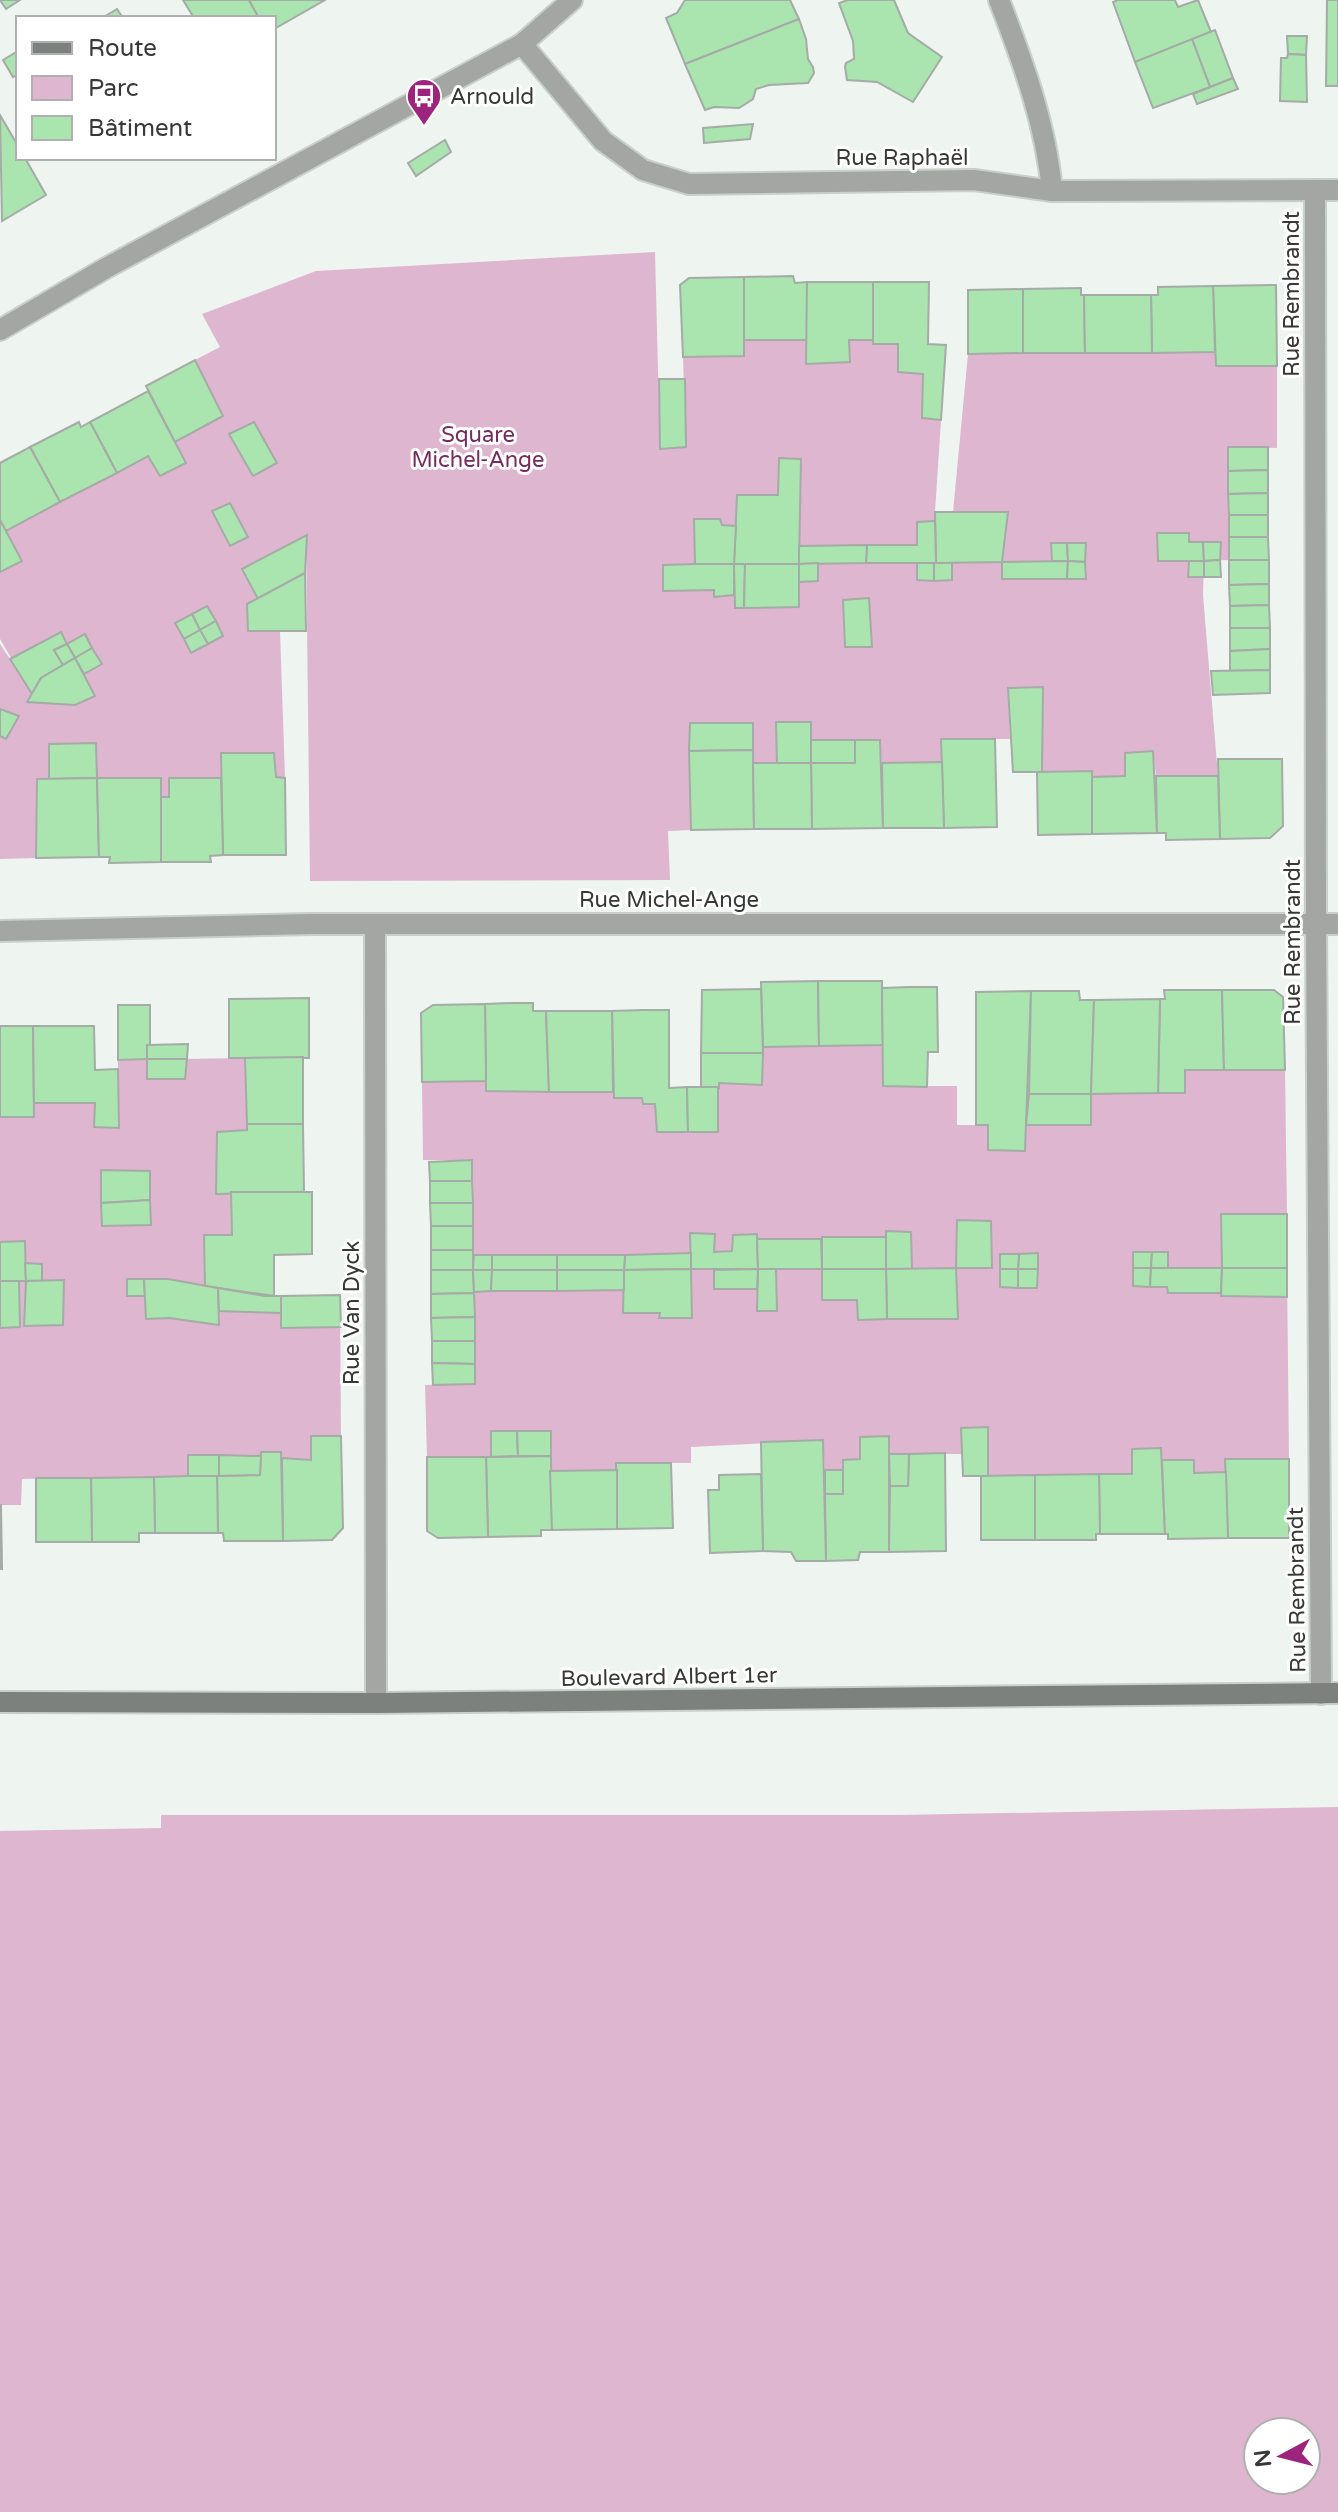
<svg xmlns="http://www.w3.org/2000/svg" width="1338" height="2512" font-family="'Varela Round',sans-serif">
<style>
.green{fill:#dfb6cf;fill-rule:evenodd}
.building{fill:#aae4af;stroke:#a5aba6;stroke-width:2}
.lines{fill:none;stroke-linecap:round;stroke-linejoin:round}
.street-casing{stroke:#c9cfca;stroke-width:24}
.secondary-casing{stroke:#c9cfca;stroke-width:24}
.street{stroke:#a3a6a3;stroke-width:20}
.secondary{stroke:#7d817d;stroke-width:20}
.labels{text-anchor:middle;stroke-width:6;stroke-linejoin:round;paint-order:stroke}
.poi-label{font-size:22px;fill:#373937;stroke:#fff;text-anchor:start}
.street-label{font-size:22px;fill:#373937;stroke:#fff}
.park-label{font-size:22px;fill:#772c60;stroke:#fff}
</style>
<rect width="100%" height="100%" fill="#eef4ef"/>
<g class="green">
<path d="M655,252L660,448L686,447L683,357L744,356V340H807L806,364L850,362L849,340H874V344H898V372L923,374L922,417L941,420L935,512L936,563L1002,562L953,512L968,354L1215,352L1217,366H1277V448L1228,447L1229,560L1204,561L1203,595L1218,776H1156L1153,751L1125,753V776L1091,777V771L1042,772V687L1008,688L1010,739H942V762L882,763L880,740H811L810,722H776L777,764L753,763V723H690L691,830L668,831L670,880L310,881L306,535L242,569L258,599L247,604L248,631H280L285,778L276,777L274,753H221V778H169V797H161V779L97,778L95,743L50,744L49,779H37L36,858L0,859V736L6,739L0,709V644L24,680L0,639V572L22,561L6,531L148,456L160,476L186,464L175,442L223,416L195,360L220,347L202,314L316,271ZM779,458L800,459L798,564H696L695,520L719,519L722,525L736,526L778,495ZM75,659L95,696L75,705L28,702L41,678Z"/>
<path d="M883,1045L884,1086H957V1125H988V1150L1024,1151L1026,1125H1090L1091,1094L1185,1093V1070H1285L1287,1214L1222,1215V1268H1287L1289,1459H1226V1472L1194,1473L1162,1460L1160,1448L1132,1449V1474L988,1476L987,1427L961,1428L962,1454H889V1437H861L860,1459L843,1460V1470H825L823,1440L691,1447V1463H617V1470L550,1471V1431H518V1456L427,1457L425,1385L475,1383L474,1292L624,1290L660,1313L659,1317H692L691,1270H473L472,1160H423L422,1082L486,1081L487,1091L613,1092L614,1098H642L643,1104H655L718,1132L719,1083L762,1085L763,1047Z"/>
<path d="M245,1058L247,1130L217,1132L231,1192L232,1235L204,1236L205,1285L265,1296L340,1295L341,1436H311V1460L282,1458L281,1452H261L260,1475L188,1455V1476L22,1479L21,1505H0V1117H33L34,1103H95V1127L118,1128V1060Z"/>
<path d="M1338,1807V2512H0V1831L161,1828V1815H900ZM1306,2432V2480H1258V2432Z"/>
</g>
<g class="building">
<path d="M0,0H20L6,9Z"/>
<path d="M183,0H249L259,18H194Z"/>
<path d="M249,0H325L274,29V18H259Z"/>
<path d="M685,0H790L799,19L685,64L666,18L677,13Z"/>
<path d="M848,0H894L908,33L942,57L913,102L877,82L847,80L845,67L846,63L854,59L853,41L839,3Z"/>
<path d="M1118,0H1175L1178,7L1198,0L1211,32L1135,62L1113,2Z"/>
<path d="M1327,0H1338V86H1326Z"/>
<path d="M117,9L123,18H102Z"/>
<path d="M799,19L806,39L808,59L813,67L814,73L808,83L769,85L756,89L753,99L739,108L714,107L705,110L685,64Z"/>
<path d="M1215,30L1233,78L1210,87L1192,39Z"/>
<path d="M1287,36H1307L1306,55L1288,54Z"/>
<path d="M1192,39L1210,87L1153,108L1135,62Z"/>
<path d="M18,51V74L13,77L3,60Z"/>
<path d="M1288,54L1306,55L1307,102L1280,101L1281,58H1287Z"/>
<path d="M1233,78L1238,89L1197,104L1193,94Z"/>
<path d="M0,115L18,146V158H25L46,195L2,221Z"/>
<path d="M753,124L750,139L704,143L703,128Z"/>
<path d="M445,140L451,152L416,176L408,163Z"/>
<path d="M793,276L795,283L807,282V340H744V277Z"/>
<path d="M744,277V356L683,357L680,285L689,278Z"/>
<path d="M807,282H873L874,340H849L850,362L806,364Z"/>
<path d="M873,282H929L928,344L946,345L941,420L922,418L923,374L898,372V344H873Z"/>
<path d="M1276,285L1277,366H1216L1213,286Z"/>
<path d="M1213,286L1215,352L1152,353L1151,295H1158V287Z"/>
<path d="M1081,288V295H1084L1085,353H1023V289Z"/>
<path d="M1023,289V353L968,354V290Z"/>
<path d="M1084,295H1151L1152,353H1085Z"/>
<path d="M195,360L223,416L175,442L146,386Z"/>
<path d="M659,379H685L686,447L660,449Z"/>
<path d="M148,391L186,463L160,476L148,456L117,473L90,422Z"/>
<path d="M79,422L81,427L90,422L117,473L60,502L30,447Z"/>
<path d="M254,422L277,463L253,476L229,434Z"/>
<path d="M30,447L60,502L6,531L0,520V463Z"/>
<path d="M1228,447H1268V470L1228,471Z"/>
<path d="M779,458L801,459L799,564H734L737,495H778Z"/>
<path d="M1268,470V493L1228,494V471Z"/>
<path d="M1268,493V515H1229L1228,494Z"/>
<path d="M230,503L248,537L230,546L212,511Z"/>
<path d="M935,512H1008L1002,562L936,563Z"/>
<rect x="1229" y="515" width="39" height="22"/>
<path d="M694,519H720L722,525L736,526L734,564H695Z"/>
<path d="M0,520L22,561L0,572Z"/>
<path d="M935,521L936,563H866L867,545H917V522Z"/>
<path d="M1157,533H1189V542H1203L1204,561H1158Z"/>
<path d="M307,535L305,573L258,599L242,569Z"/>
<path d="M1229,537H1268L1269,560H1229Z"/>
<path d="M1203,542H1221L1220,560L1204,561Z"/>
<path d="M1051,543H1067L1068,561H1052Z"/>
<path d="M1067,543H1086L1085,562L1068,561Z"/>
<path d="M867,545L866,563L799,564V546Z"/>
<path d="M1220,560L1221,577H1204V561Z"/>
<path d="M1229,560H1269V584L1229,585Z"/>
<path d="M1068,561L1067,579H1002V562Z"/>
<path d="M1068,561L1085,562L1086,579H1067Z"/>
<path d="M1189,561H1204V577H1188Z"/>
<path d="M818,563V581L799,582V564Z"/>
<path d="M917,563H934V581L917,580Z"/>
<path d="M934,563H952V580L934,581Z"/>
<path d="M695,564H734V595L714,597V590L663,591V565Z"/>
<path d="M734,564H745L744,608H735Z"/>
<path d="M745,564H799V607L744,608Z"/>
<path d="M305,573L306,631H248L247,604Z"/>
<path d="M1269,584V605L1230,606L1229,585Z"/>
<path d="M869,598L872,647H845L843,600Z"/>
<path d="M1269,605L1270,628H1230V606Z"/>
<path d="M207,606L216,621L200,630L192,614Z"/>
<path d="M192,614L200,630L184,639L175,623Z"/>
<path d="M216,621L223,636L208,644L200,630Z"/>
<path d="M1230,628H1270V649L1230,651Z"/>
<path d="M200,630L208,644L191,653L184,639Z"/>
<path d="M61,632L67,644L54,650L63,665L41,678L32,694L10,659Z"/>
<path d="M85,634L92,648L75,658L67,644Z"/>
<path d="M67,644L75,658L63,665L54,650Z"/>
<path d="M92,648L102,664L84,674L75,658Z"/>
<path d="M1270,649V670L1230,671V651Z"/>
<path d="M75,658L95,696L75,705L27,702L41,678Z"/>
<path d="M1270,670V693L1213,695L1211,671Z"/>
<path d="M1043,687L1042,772H1013L1008,688Z"/>
<path d="M0,709L19,716L6,739L0,736Z"/>
<path d="M776,722H811V763L777,764Z"/>
<path d="M690,723H753V750L689,751Z"/>
<path d="M941,739H995L997,827L944,828Z"/>
<rect x="811" y="740" width="44" height="23"/>
<path d="M855,740H880L883,828L812,829L811,763H855Z"/>
<path d="M96,743L97,778L49,779V744Z"/>
<path d="M753,750L754,829L691,830L689,751Z"/>
<path d="M1153,751L1157,833L1092,834L1091,777L1125,776V753Z"/>
<path d="M221,753H274L276,777L285,778L286,855H223Z"/>
<path d="M1218,759H1282L1283,826L1270,838L1220,839Z"/>
<path d="M942,762L944,828H883L882,763Z"/>
<path d="M753,763H811L812,829H754Z"/>
<path d="M1092,771V834L1038,835L1037,772Z"/>
<path d="M1156,776H1218L1220,839L1166,840V833H1157Z"/>
<path d="M97,778L99,857L36,858L37,779Z"/>
<path d="M97,778H161V862L109,863L110,857H99Z"/>
<path d="M169,778H221L223,855L210,856L211,862H161V797H169Z"/>
<path d="M818,981L819,1046L763,1047L761,982Z"/>
<path d="M818,981H882L883,1045L819,1046Z"/>
<path d="M910,987H937L938,1052H928L927,1087L883,1086L882,988Z"/>
<path d="M761,989L763,1053H701L702,990Z"/>
<path d="M1164,990H1222L1224,1070H1185V1093H1158L1160,999H1165Z"/>
<path d="M1222,990H1274L1283,997L1285,1070H1224Z"/>
<path d="M1031,991L1025,1151L988,1150V1125H976V992Z"/>
<path d="M1031,991H1079L1080,1000H1094L1091,1094H1029Z"/>
<path d="M309,998V1058H229V999Z"/>
<path d="M1160,999L1158,1093L1091,1094L1094,1000Z"/>
<path d="M513,1003H533V1011H546L549,1092L486,1091L485,1004Z"/>
<path d="M485,1004L486,1081L422,1082L421,1013L433,1005Z"/>
<path d="M118,1005H150V1045H147V1059L118,1060Z"/>
<path d="M643,1010H669V1088L687,1087L688,1132H657L655,1104H643L642,1098H614L612,1011Z"/>
<path d="M546,1011H612L613,1092H549Z"/>
<path d="M0,1026H33L34,1117H0Z"/>
<path d="M33,1026H94L95,1070L118,1069L119,1128L94,1127L95,1103H34Z"/>
<path d="M188,1044L187,1059H147V1045Z"/>
<path d="M701,1053H763L762,1085L719,1083V1088H701Z"/>
<path d="M303,1057V1124H247L245,1058Z"/>
<path d="M147,1059H187L185,1079H147Z"/>
<path d="M687,1087H718V1132H688Z"/>
<path d="M1029,1094H1091V1125H1026Z"/>
<path d="M247,1124H303L304,1192L216,1194L217,1132L247,1130Z"/>
<path d="M472,1160V1181H430L429,1162Z"/>
<path d="M101,1170L150,1171V1200L101,1203Z"/>
<path d="M430,1181H472L473,1203H430Z"/>
<path d="M231,1192H312V1254L274,1255V1296L205,1286L204,1235H232Z"/>
<path d="M150,1200L151,1225L102,1226L101,1203Z"/>
<path d="M430,1203H473V1226H431Z"/>
<path d="M1221,1214H1287V1268H1222Z"/>
<path d="M957,1220L991,1221L992,1268H956Z"/>
<rect x="431" y="1226" width="42" height="24"/>
<path d="M886,1231L911,1232L912,1269H886Z"/>
<path d="M690,1233L715,1234L714,1252L732,1251L733,1235L757,1234L758,1269H691Z"/>
<rect x="822" y="1237" width="64" height="32"/>
<path d="M757,1239H821L822,1269H758Z"/>
<path d="M25,1241L26,1281H0V1242Z"/>
<rect x="431" y="1250" width="42" height="20"/>
<path d="M1133,1252H1152L1151,1268H1133Z"/>
<path d="M1152,1252H1168V1268H1151Z"/>
<path d="M691,1253V1269L624,1270L625,1255Z"/>
<path d="M1038,1253V1269H1018L1019,1254Z"/>
<path d="M1000,1254H1019L1018,1269H1000Z"/>
<path d="M474,1255H492V1270H473Z"/>
<rect x="492" y="1255" width="65" height="15"/>
<path d="M557,1255H625L624,1270H557Z"/>
<path d="M25,1263L42,1264V1281H26Z"/>
<path d="M956,1268L958,1319H887L886,1269Z"/>
<path d="M1133,1268H1151L1150,1287L1133,1286Z"/>
<path d="M1151,1268H1222L1221,1293H1168L1167,1287H1150Z"/>
<path d="M1222,1268H1287V1297L1221,1296Z"/>
<path d="M691,1269L692,1318H659L660,1313H623L624,1270Z"/>
<path d="M758,1269H776L777,1311H757Z"/>
<path d="M758,1269L757,1289H714V1270Z"/>
<path d="M822,1269H886L887,1319L858,1320L857,1300H822Z"/>
<path d="M1000,1269H1018V1288L1000,1287Z"/>
<path d="M1018,1269H1038L1037,1288H1018Z"/>
<path d="M431,1270H473L474,1293L431,1294Z"/>
<path d="M473,1270H492L491,1291L474,1292Z"/>
<path d="M492,1270H557V1291H491Z"/>
<path d="M557,1270H624V1290L557,1291Z"/>
<path d="M127,1279H144L145,1296H127Z"/>
<path d="M144,1279H168L218,1288L219,1325L169,1318L146,1319Z"/>
<path d="M64,1280L63,1325L24,1326L26,1281Z"/>
<path d="M0,1281H19L20,1327L0,1328Z"/>
<path d="M218,1288L265,1296H281V1313L219,1311Z"/>
<path d="M474,1293L475,1317L431,1318V1294Z"/>
<path d="M340,1295L341,1327L281,1328V1296Z"/>
<path d="M475,1317V1341H432L431,1318Z"/>
<path d="M432,1341H475V1364L432,1363Z"/>
<path d="M432,1363L475,1364V1384L433,1385Z"/>
<path d="M988,1427V1476H963L961,1428Z"/>
<path d="M491,1431H517L518,1456L491,1457Z"/>
<path d="M517,1431H551V1456H518Z"/>
<path d="M311,1436H341L343,1528L332,1540L283,1541L282,1458L311,1460Z"/>
<path d="M889,1436V1552H860L858,1560L826,1561L825,1494H843V1460L860,1459V1437Z"/>
<path d="M823,1440L826,1561H796L791,1552L763,1551L761,1442Z"/>
<path d="M1161,1448L1165,1534H1100L1099,1474H1132V1449Z"/>
<path d="M261,1452H281L283,1541H224L223,1533H218L217,1476L260,1475Z"/>
<path d="M945,1453L946,1551L889,1552L890,1486H908L909,1454Z"/>
<path d="M889,1454H909L908,1486H890Z"/>
<rect x="188" y="1455" width="31" height="21"/>
<path d="M219,1455L261,1456L260,1475L219,1476Z"/>
<path d="M551,1456L552,1530H541V1536L488,1537L486,1457Z"/>
<path d="M427,1457H486L488,1537L438,1538L427,1531Z"/>
<path d="M1225,1459H1289V1538H1228Z"/>
<path d="M1162,1460H1194V1473L1226,1472L1228,1538L1168,1539V1534H1165Z"/>
<path d="M616,1463H671L673,1528L617,1529Z"/>
<path d="M617,1470V1529L552,1530L550,1471Z"/>
<rect x="825" y="1470" width="18" height="24"/>
<path d="M761,1474L763,1551L710,1553L708,1490H719V1475Z"/>
<path d="M1099,1474L1100,1534H1096V1540H1035V1475Z"/>
<path d="M1035,1475V1540H981V1476Z"/>
<path d="M188,1476H217L218,1533H155L154,1477Z"/>
<path d="M154,1477L155,1533H139V1542H92L91,1478Z"/>
<path d="M36,1478H91L92,1542H36Z"/>
<path d="M0,1505H1L2,1569H0Z"/>
</g>
<g class="lines">
<g class="street-casing">
<g id="street">
<path d="M999,0C1023,62 1046,125 1052,191"/>
<path d="M522,44L603,141L643,170L689,184L974,180L1052,191L1338,190"/>
<path d="M1315,190L1316,925L1321,1694"/>
<path d="M0,330L106,268L522,44L572,0"/>
<path d="M375,924L376,1703"/>
<path d="M0,931L311,924H1338"/>
</g>
</g>
<g class="secondary-casing">
<path id="secondary" d="M0,1702L376,1703L1338,1693"/>
</g>
<use href="#street" class="street"/>
<use href="#secondary" class="secondary"/>
</g>
<defs>
<g id="bus-pin" transform="scale(1.8)"><path d="M0 17L-7.5 6A9.5 9.5 0 1 1 7.5 6Z" fill="#9d247c" stroke="#fff"/><path d="M-5-6H5V4H4V6H2V4H-2V6H-4V4H-5ZM-3.5-4V0h7V-4ZM-3.5 1.2v1.5H-2V1.2ZM2 1.2v1.5H3.5V1.2Z" fill="#fff"/></g>
</defs>
<g fill-rule="evenodd">
<use href="#bus-pin" x="424" y="96"/>
</g>
<g class="labels">
<g class="poi-label">
<text x="450" y="104">Arnould</text>
</g>
<g class="street-label">
<text x="902" y="165">Rue Raphaël</text>
<text transform="translate(1291 294) rotate(-90)" y="8">Rue Rembrandt</text>
<text x="669" y="907">Rue Michel-Ange</text>
<text transform="translate(1292 942) rotate(-90)" y="8">Rue Rembrandt</text>
<text transform="translate(351 1313) rotate(-90)" y="8">Rue Van Dyck</text>
<text transform="translate(1296 1590) rotate(-91)" y="8">Rue Rembrandt</text>
<text transform="translate(669 1676) rotate(-1)" y="8">Boulevard Albert 1er</text>
</g>
<g class="park-label">
<text x="478" y="442">Square<tspan x="478" dy="25">Michel-Ange</tspan></text>
</g>
</g>
<rect x="16" y="16" width="260" height="144" fill="#ffffff" stroke="#afb0af" stroke-width="2"/>
<rect x="32" y="42" width="40" height="12" fill="#7d817d" stroke="#afb0af" stroke-width="2"/>
<text x="88" y="56" font-size="24" fill="#373937">Route</text>
<rect x="32" y="76" width="40" height="24" fill="#dfb6cf" stroke="#afb0af" stroke-width="2"/>
<text x="88" y="96" font-size="24" fill="#373937">Parc</text>
<rect x="32" y="116" width="40" height="24" fill="#aae4af" stroke="#afb0af" stroke-width="2"/>
<text x="88" y="136" font-size="24" fill="#373937">Bâtiment</text>
<g transform="translate(1282 2456) rotate(263)"><circle r="38" fill="#ffffff" stroke="#afb0af" stroke-width="2"/>
<path d="M0-6L14 30L0 20L-14 30Z" fill="#9d247c"/>
<text y="-12" font-size="22" font-weight="bold" text-anchor="middle" fill="#373937">N</text>
</g>
</svg>
